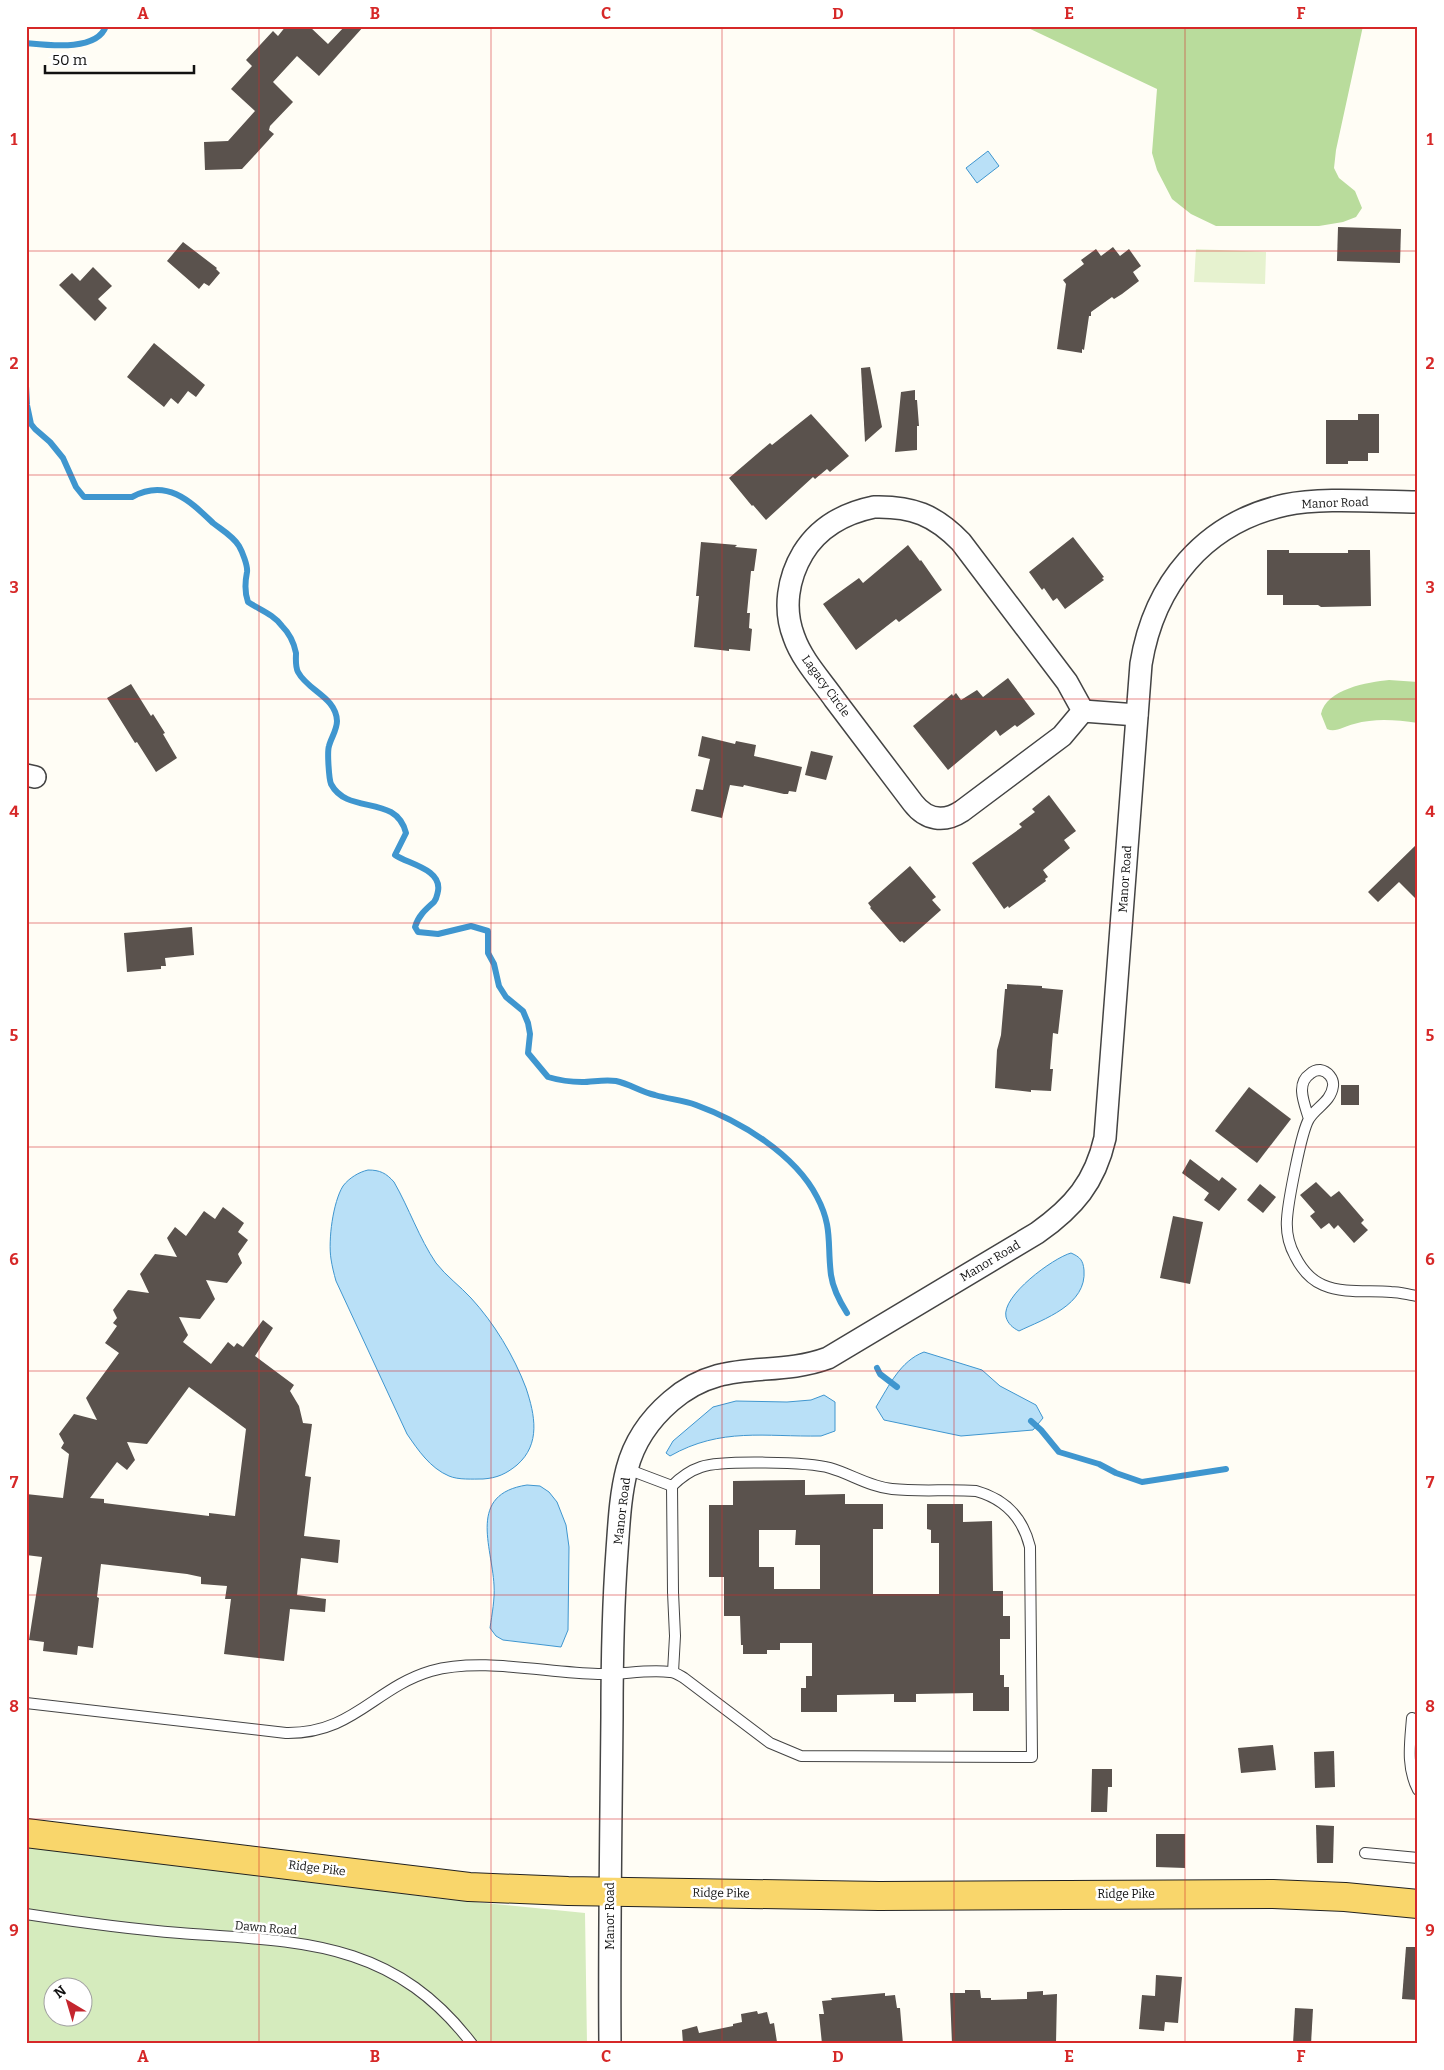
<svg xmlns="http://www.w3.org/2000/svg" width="1444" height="2070" font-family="Bitter,serif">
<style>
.green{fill:#d5ebbd;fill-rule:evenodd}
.forest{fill:#b9dc9c}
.pitch{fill:#e6f2cf}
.water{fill:#b9e0f7;stroke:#3f96cf}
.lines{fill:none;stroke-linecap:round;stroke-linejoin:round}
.stream{stroke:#3f96cf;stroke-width:6}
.building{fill:#5a524d;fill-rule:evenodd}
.service-casing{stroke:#444;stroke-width:12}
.minor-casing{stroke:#444;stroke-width:24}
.primary-casing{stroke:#222;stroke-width:30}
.service{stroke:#fff;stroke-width:10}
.minor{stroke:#fff;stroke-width:21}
.primary{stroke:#f9d66b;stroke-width:28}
.grid{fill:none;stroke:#d62828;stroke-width:1;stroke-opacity:0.55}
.labels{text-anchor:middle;stroke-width:5;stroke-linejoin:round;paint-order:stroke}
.street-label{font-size:12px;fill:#111;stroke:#fff}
.neatline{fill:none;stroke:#d62828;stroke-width:2}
.grid-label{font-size:16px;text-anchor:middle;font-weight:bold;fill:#d62828}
</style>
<rect width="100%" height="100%" fill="#fffdf5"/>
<path class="green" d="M26,1845L444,1899L585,1913L587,2044H26ZM52,1988H82V2018H52Z"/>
<g class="forest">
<path d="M1024,26H1363L1336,150L1334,168L1339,178L1355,191L1362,208L1356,217L1343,222L1319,226H1216L1191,214L1172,199L1157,170L1152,153L1157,89Z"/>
<path d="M1389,680L1418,682V723C1395,720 1376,718 1354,724C1344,726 1336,733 1327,729L1321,714C1326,689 1368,682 1389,680Z"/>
</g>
<path class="pitch" d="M1196,249L1266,252L1265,284L1194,282Z"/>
<g class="water">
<path d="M988,151L999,166L977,183L966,168Z"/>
<path d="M368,1170C380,1170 386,1173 394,1182C409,1208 419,1238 436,1263C446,1276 460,1286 471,1298C494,1323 514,1356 526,1388C535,1415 541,1444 517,1465C506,1474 497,1478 483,1479C473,1479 458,1480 449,1476C430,1468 418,1450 407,1434L336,1281C334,1274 332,1266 331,1259C328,1240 333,1202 343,1186C349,1178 359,1172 368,1170Z"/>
<path d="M1071,1253C1080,1257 1083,1260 1084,1270C1087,1305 1044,1319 1019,1331C1013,1328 1008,1324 1006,1317C1001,1296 1053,1258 1071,1253Z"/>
<path d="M924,1352L982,1370L1000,1386L1036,1405L1043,1418L1033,1430L961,1436L884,1420L876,1407C889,1386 900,1361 924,1352Z"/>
<path d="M824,1395L835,1402V1431L821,1436C765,1437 721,1427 670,1456L666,1453L673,1441L713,1407L736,1401L787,1402L811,1400Z"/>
<path d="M527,1485L540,1486L549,1492L557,1502L566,1525L569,1547L568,1630L561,1647L503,1640L496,1636L490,1628C492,1614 495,1599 494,1585C492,1546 467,1494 527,1485Z"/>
</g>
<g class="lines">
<g class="stream">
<path d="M26,43C47,45 97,52 106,26"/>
<path d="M26,386L27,405L31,424L35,429L50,442L63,458L76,487L84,497H132C167,478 190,501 213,523C222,530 233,536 239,546C242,551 248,566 247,572C245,582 244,591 248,602C260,610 273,614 282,626C289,633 294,643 296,653C296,659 295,666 298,672C308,691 336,697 337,721C337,730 331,738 329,746C327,752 329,779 331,784C348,816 396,793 406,833L395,855C408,864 442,869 438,891C437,895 437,898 434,902C426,909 418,916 415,927L418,932L438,934L471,926L488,931V953L494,964L499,986L506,997L523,1011L528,1023L530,1034L528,1053L548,1077C558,1080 570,1082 582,1082C593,1082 604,1079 616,1081C630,1084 641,1092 655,1095C668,1099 683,1100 696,1105C740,1121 795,1154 817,1197C833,1227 827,1244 831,1275C833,1289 840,1302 847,1313"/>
<path d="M877,1368L880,1374L897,1387"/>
<path d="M1031,1421L1041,1430L1059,1452L1099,1464L1116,1473L1142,1482L1226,1469"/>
</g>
</g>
<g class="building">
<path d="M286,26H309L328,44L345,26H364L319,76L297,56L273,82L293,102L270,126L269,130L274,134L242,169L205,170L204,142L228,141L255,111L231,89L252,66L246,60L273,31L278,36Z"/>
<path d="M1338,227L1401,229L1400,263L1337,261Z"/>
<path d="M183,242L217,268L216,269L220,273L209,286L204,283L199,289L167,261Z"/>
<path d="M1113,247L1120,256L1129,249L1141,266L1133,272L1139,281L1122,294L1114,299L1112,297L1091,312V316H1089L1084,350L1082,349V353L1057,349L1066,284L1063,280L1084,264L1081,260L1096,249L1101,256Z"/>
<path d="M93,267L112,286L98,299L107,308L95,321L59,285L72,273L80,281Z"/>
<path d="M154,343L205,385L196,397L188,391L178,404L171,398L164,407L127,377Z"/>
<path d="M870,367L882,427L865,442L861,368Z"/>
<path d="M915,390V400H917L919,426H917V450L895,452L901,392Z"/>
<path d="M811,414L849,456L830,472L827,469L815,479L813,477L766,520L753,505L752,506L729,478L770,443L772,445Z"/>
<path d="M1358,414H1379V453H1368V461H1348V464H1326V420H1358Z"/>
<path d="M1073,537L1104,577L1102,578L1104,580L1065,609L1057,598L1053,601L1044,588L1042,590L1029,572Z"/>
<path d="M701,542L737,545L735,547L757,549L754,571H751L747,613H750L749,628L752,629L750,651L729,649V651L694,647L699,596H696Z"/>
<path d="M908,545L920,561L921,560L942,590L899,622L896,619L856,650L823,604L859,578L863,583Z"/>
<path d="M1267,550H1289V553H1348V550H1370L1371,606L1321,607L1318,605H1283V595H1267Z"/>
<path d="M1008,678L1035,714L1017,727L1015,725L1000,736L996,730L948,770L913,726L952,694L953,696L956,693L961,700L977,690L983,697Z"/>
<path d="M131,684L151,716L153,714L165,733L163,734L177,758L156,772L137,742L135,743L107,698Z"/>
<path d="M702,736L735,744L736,741L756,745L754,756L802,767L796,792L789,791L788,794H784L744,785L743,787L730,785L722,818L691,811L696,789L703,790L710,759L698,756Z"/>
<path d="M811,751L833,756L826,780L805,775Z"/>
<path d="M1049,795L1076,831L1064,840L1070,848L1043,870L1048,877L1045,879L1046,881L1009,908L1008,906L1004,909L972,863L1022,827L1019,824L1035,812L1032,809Z"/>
<path d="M1418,843V901L1399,882L1378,902L1368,892Z"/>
<path d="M910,866L936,897L932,900L941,910L904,943L902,941L900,942L870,908L871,907L868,903Z"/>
<path d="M192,927L194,955L165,958L166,966H161V969L127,972L124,933Z"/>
<path d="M1007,984L1042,986V988L1063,990L1058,1034L1053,1033L1050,1069H1053L1051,1091L1031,1090V1092L995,1088L997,1050L1001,1035L1005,989H1007Z"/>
<rect x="1341" y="1085" width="18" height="20"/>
<path d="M1249,1087L1291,1119L1257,1163L1215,1131Z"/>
<path d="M1190,1159L1219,1181L1222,1177L1237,1189L1219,1211L1204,1200L1209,1193L1182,1173Z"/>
<path d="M1316,1182L1331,1197L1339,1191L1364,1220L1361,1223L1368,1230L1354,1243L1338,1225L1334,1229L1329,1223L1321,1229L1310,1216L1315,1212L1300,1195Z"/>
<path d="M1260,1184L1276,1197L1263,1213L1247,1200Z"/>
<path d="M223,1207L244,1223L238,1232L248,1240L238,1254L242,1263L227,1283L206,1280L215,1299L200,1319L179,1317L188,1335L183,1342L211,1364L228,1342L234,1347L237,1343L243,1347L263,1320L273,1328L255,1356L294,1385L290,1391L299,1406L303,1423L312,1424L305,1476L311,1477L304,1536L340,1540L338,1563L301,1558L297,1595L326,1599L325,1612L290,1609L284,1661L224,1654L231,1599H225L227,1586L201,1584V1577L187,1574L101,1564L97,1597L99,1598L93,1648L78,1646L77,1655L43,1651L44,1642L29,1640L42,1557L26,1555V1494L63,1498L69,1454L61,1448L64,1443L59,1434L74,1414L97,1420L86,1398L119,1353L105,1343L117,1326L113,1323L117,1318L113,1310L128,1290L149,1293L140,1274L155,1254L177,1257L167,1238L175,1227L186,1236L204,1211L215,1219ZM189,1387L246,1429L235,1516L209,1513V1516L104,1503V1499L90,1498L117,1462L127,1470L135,1460L127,1442L147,1444Z"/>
<path d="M1173,1216L1203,1222L1190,1284L1160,1278Z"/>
<path d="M805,1480V1495L845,1494V1504H883V1529H873V1594H939V1543H931V1530L927,1529V1504H963V1522L992,1521L993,1591H1003V1616H1010V1639H1000V1675H1004V1687H1009V1711H973V1693L916,1694V1702H894V1694L837,1695V1712H801V1688H806V1676H812V1643H780V1650H767V1654H743V1645H741L740,1616H724V1577H709V1505H733V1481ZM759,1530H796L795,1545H820V1589H774V1567H759Z"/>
<path d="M1273,1745L1276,1770L1241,1773L1238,1748Z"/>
<path d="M1334,1751L1335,1787L1315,1788L1314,1752Z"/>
<path d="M1092,1769H1112V1787H1108L1107,1812H1091Z"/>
<path d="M1316,1825L1334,1826L1333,1863H1317Z"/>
<path d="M1156,1834H1185V1868L1156,1867Z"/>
<path d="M1406,1947H1418L1417,2000L1402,1999Z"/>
<path d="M1156,1975L1182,1977L1178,2023L1165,2022L1164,2031L1139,2029L1142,1995L1155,1996Z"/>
<path d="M965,1990H980L981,1998H991V2000L1027,1999V1992L1043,1991V1995L1057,1994L1056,2044H952L950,1993H965Z"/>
<path d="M885,1993V1996L895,1995L897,2008H900L903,2044H822L819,2014H824L822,2001L832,2000L831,1998Z"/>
<path d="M1295,2008L1313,2009L1311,2044H1293Z"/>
<path d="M757,2011L758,2014L767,2012L770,2024L774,2023L777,2042H775V2044H683L682,2030L697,2026L699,2033L733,2026V2024L742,2022L741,2014Z"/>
</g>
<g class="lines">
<g class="service-casing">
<g id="service">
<path d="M1309,1119C1305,1105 1295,1084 1310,1074C1313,1071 1316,1070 1320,1070C1328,1071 1334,1079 1333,1086C1331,1102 1316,1107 1309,1119C1301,1132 1288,1203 1287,1219C1286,1232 1289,1245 1295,1256C1301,1268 1311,1280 1323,1285C1344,1294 1370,1290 1391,1292C1400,1292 1409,1295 1418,1296"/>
<path d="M672,1486L673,1592L675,1636L673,1672"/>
<path d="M26,1703L286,1733C353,1734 374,1688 431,1671C481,1657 546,1673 598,1674C621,1675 646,1669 670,1672C675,1672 679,1675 684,1678L770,1743L801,1756L1032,1757L1030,1547C1023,1518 1005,1499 976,1491C948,1489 920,1492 892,1489C870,1487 851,1474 830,1468C810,1462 721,1460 701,1467C689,1471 681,1477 672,1486L627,1469"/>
<path d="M1412,1718C1410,1743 1406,1767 1418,1790"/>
<path d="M1365,1853L1418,1858"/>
<path d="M26,1914C78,1922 128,1929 180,1933C299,1942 392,1939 472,2044"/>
</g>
</g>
<g class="minor-casing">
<g id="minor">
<path d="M874,507C912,506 935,515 961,542L1067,682L1083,711L1062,736L962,811C944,823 926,820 913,803C887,769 861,734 835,700C821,680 802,660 794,637C783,609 788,578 803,553C819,527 845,513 874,507Z"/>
<path d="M1083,711L1137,715"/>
<path d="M26,775L35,777"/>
<path d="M610,2044C609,1935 611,1826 612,1717C612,1662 613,1606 617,1551C619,1524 620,1496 627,1469C634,1442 650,1419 671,1401C723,1356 771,1379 828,1358L1037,1233C1074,1207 1095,1182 1105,1138L1141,664C1154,584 1204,523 1285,505C1323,497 1378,502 1418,502"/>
</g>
</g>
<g class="primary-casing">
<path id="primary" d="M26,1833L469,1887L568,1891L879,1896L1273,1894L1345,1897L1418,1904"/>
</g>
<use href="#service" class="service"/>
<use href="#minor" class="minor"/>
<use href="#primary" class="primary"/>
</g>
<path class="grid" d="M259,26V2044M491,26V2044M722,26V2044M954,26V2044M1185,26V2044M26,251H1418M26,475H1418M26,699H1418M26,923H1418M26,1147H1418M26,1371H1418M26,1595H1418M26,1819H1418"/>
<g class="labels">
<g class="street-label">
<text transform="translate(1335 503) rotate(-2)" y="4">Manor Road</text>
<text transform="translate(826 686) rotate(54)" y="4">Lagacy Circle</text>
<text transform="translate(1125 879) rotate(-86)" y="4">Manor Road</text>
<text transform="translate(990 1261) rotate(-31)" y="4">Manor Road</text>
<text transform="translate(622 1511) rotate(-83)" y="4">Manor Road</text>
<text transform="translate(317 1868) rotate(7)" y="4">Ridge Pike</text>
<text transform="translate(721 1893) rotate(1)" y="4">Ridge Pike</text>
<text x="1126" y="1898">Ridge Pike</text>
<text transform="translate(610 1916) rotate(-90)" y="4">Manor Road</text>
<text transform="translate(266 1928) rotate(5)" y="4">Dawn Road</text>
</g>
</g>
<rect width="1444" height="2070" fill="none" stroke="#ffffff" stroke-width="55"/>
<g transform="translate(68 2002) rotate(322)"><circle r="24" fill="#ffffff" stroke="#a0a0a0"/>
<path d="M0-4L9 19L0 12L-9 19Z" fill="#c4262e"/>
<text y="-8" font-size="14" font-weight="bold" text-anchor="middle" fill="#111111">N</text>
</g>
<path d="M45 65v8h149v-8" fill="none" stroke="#111111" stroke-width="2.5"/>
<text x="52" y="65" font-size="15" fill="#111111" stroke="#ffffff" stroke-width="4" paint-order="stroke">50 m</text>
<rect x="28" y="28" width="1388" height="2014" class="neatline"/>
<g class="grid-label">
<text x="143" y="19">A</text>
<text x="375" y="19">B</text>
<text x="606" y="19">C</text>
<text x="838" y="19">D</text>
<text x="1069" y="19">E</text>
<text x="1301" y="19">F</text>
<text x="14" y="145">1</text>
<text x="1430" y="145">1</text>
<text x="14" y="369">2</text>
<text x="1430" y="369">2</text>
<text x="14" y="593">3</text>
<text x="1430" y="593">3</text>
<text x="14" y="817">4</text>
<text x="1430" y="817">4</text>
<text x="14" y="1041">5</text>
<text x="1430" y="1041">5</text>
<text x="14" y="1265">6</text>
<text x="1430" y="1265">6</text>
<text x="14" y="1488">7</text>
<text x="1430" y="1488">7</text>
<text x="14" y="1712">8</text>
<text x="1430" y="1712">8</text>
<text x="14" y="1936">9</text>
<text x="1430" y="1936">9</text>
<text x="143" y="2062">A</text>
<text x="375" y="2062">B</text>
<text x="606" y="2062">C</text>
<text x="838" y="2062">D</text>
<text x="1069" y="2062">E</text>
<text x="1301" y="2062">F</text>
</g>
</svg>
